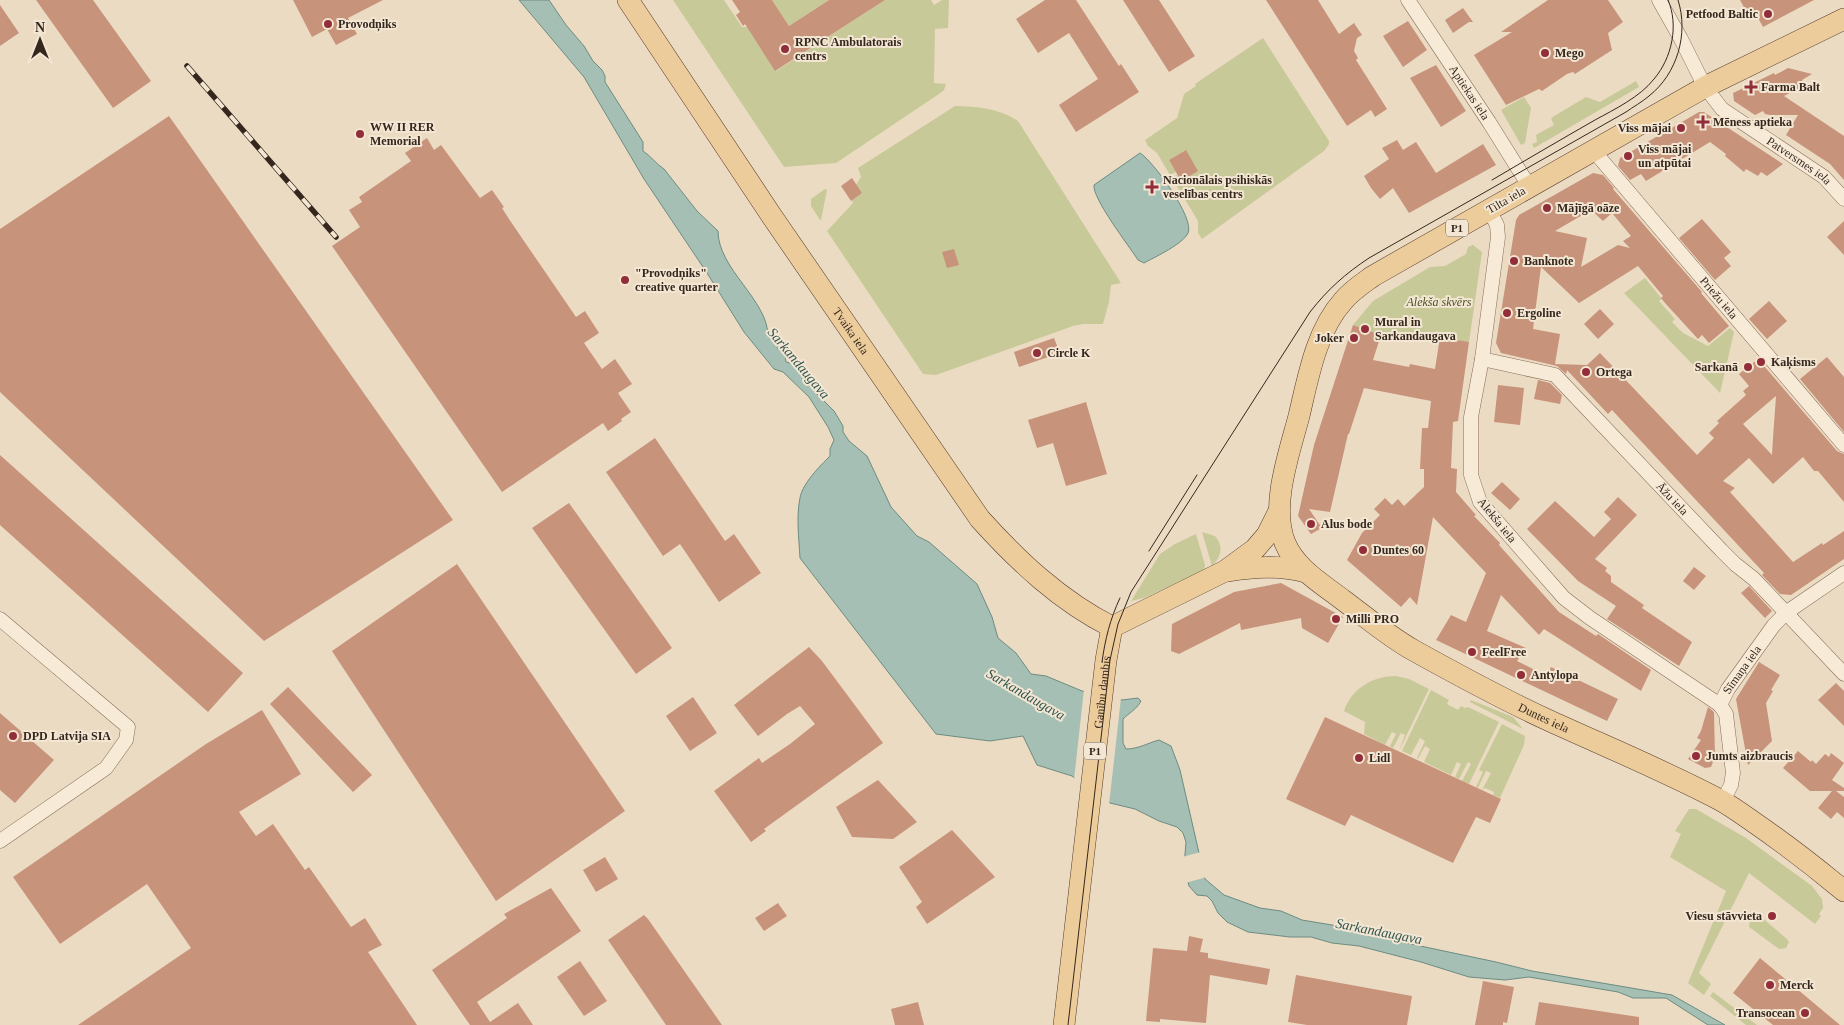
<svg xmlns="http://www.w3.org/2000/svg" width="1844" height="1025" font-family="Georgia,serif">
<style>
.green{fill:#c8c998}
.water{fill:#a5bfb4;stroke:#6c8c81}
.pier{fill:#ecdbc3}
.building{fill:#c8937b;fill-rule:evenodd}
.lines{fill:none;stroke-linecap:round;stroke-linejoin:round}
.minor-casing{stroke:#856d5b;stroke-width:15}
.primary-casing{stroke:#533c2f;stroke-width:22}
.minor{stroke:#f7ead6;stroke-width:14}
.primary{stroke:#edcc9c;stroke-width:21}
.tram{stroke:#35271e;stroke-width:1}
.rail-casing{stroke:#35271e;stroke-width:5.5}
.rail{stroke:#f3e6d2;stroke-width:4;stroke-dasharray:11;stroke-linecap:butt}
.poi-dot{fill:#912e39;stroke:#f3e6d2;stroke-width:2}
.labels{text-anchor:middle;stroke-width:4;stroke-linejoin:round;paint-order:stroke}
.shield{fill:#f3e6d2;stroke:#6e6054;stroke-width:1}
.shield-label{font-size:11px;font-weight:bold;fill:#35271e}
.poi-label{font-size:12px;font-weight:bold;fill:#35271e;stroke:#f3e6d2;text-anchor:start}
.street-label{font-size:12px;fill:#35271e;stroke:#f3e6d2}
.park-label{font-size:12px;font-style:italic;fill:#4a5126;stroke:#f3e6d2}
.water-label{font-size:14px;font-style:italic;fill:#2e544e;stroke:#f3e6d2}
</style>
<rect width="100%" height="100%" fill="#ecdbc3"/>
<g class="green">
<path d="M673,0H724L742,27H747L776,71L885,0H931L934,5L942,0H949L948,28L935,29L934,83L946,84L944,90L939,94L836,163L784,167Z"/>
<path d="M772,0H829L789,26Z"/>
<path d="M1263,38L1329,141V144L1324,151L1202,239L1198,233V221L1172,178L1177,175L1181,181L1186,150L1169,160L1176,172L1170,175L1157,153L1148,146L1145,140L1177,118L1184,94L1196,86L1195,84Z"/>
<path d="M1636,81L1639,87L1534,148L1532,144L1537,142L1536,135L1554,125L1551,118L1586,97L1600,102Z"/>
<path d="M1524,97L1531,108L1525,143L1521,145L1501,110Z"/>
<path d="M955,106C976,106 1001,109 1018,121L1121,283L1111,285L1109,302L1103,324H1083L1073,326L936,375L923,374L827,231L853,203L852,200L862,193L856,185L861,177L858,168Z"/>
<path d="M825,189L827,190L821,220H820L811,206V199Z"/>
<path d="M1473,245L1482,252L1469,342L1440,337L1381,335L1353,325L1373,301L1430,267L1445,266L1466,254L1468,247Z"/>
<path d="M1645,278L1662,299L1659,301L1675,319L1672,322L1683,333L1708,346L1730,328L1734,332L1720,393L1624,293Z"/>
<path d="M1202,532L1215,536C1224,546 1221,557 1212,566Z"/>
<path d="M1196,534L1205,565L1204,570L1144,598L1131,601L1160,554L1175,544Z"/>
<path d="M1396,676L1409,679L1429,689L1399,751L1405,735L1401,733L1393,748L1390,746L1396,734L1392,732L1385,745L1364,734L1365,722L1344,711C1352,688 1373,676 1396,676Z"/>
<path d="M1431,690L1449,700L1447,704L1458,710L1461,706L1465,708L1468,707L1499,722L1469,784L1462,781L1471,764L1468,762L1459,779L1455,777L1461,764L1457,762L1451,775L1424,762L1430,749L1425,746L1418,759L1417,758L1425,741L1420,738L1411,755L1402,751Z"/>
<path d="M1471,700L1513,717L1523,729L1470,702Z"/>
<path d="M1502,724L1525,736L1524,745L1500,798L1493,795L1494,792L1485,788L1482,790L1491,773L1486,771L1478,788L1476,787L1483,772L1479,770Z"/>
<path d="M1689,809H1696L1746,838L1812,886L1822,899L1823,908L1819,914L1821,916L1815,924L1749,873L1699,973L1711,984L1704,995L1688,983L1726,891L1670,857L1681,834L1675,831Z"/>
<path d="M1755,917H1761L1787,939L1789,942L1786,948L1779,949L1749,927L1750,919Z"/>
<path d="M1713,992L1757,1025H1746L1710,996Z"/>
</g>
<g class="water">
<path d="M519,0H549L566,25L584,46L593,61L602,70L605,76V82L643,142V151C651,156 656,164 664,169L697,211L718,231C718,269 768,300 768,336L780,342L777,348L785,354L786,362L801,366L810,375L816,393L834,411L843,426V432L849,441L867,456L891,507L917,536L929,542L977,584L992,617L998,638L1016,653L1031,674L1046,676L1082,691L1122,700L1138,698L1141,701C1137,709 1129,713 1123,719V743L1126,749C1138,749 1148,743 1159,740L1171,746L1180,770L1205,879L1224,895L1260,908L1281,911L1302,920L1338,926L1392,940L1496,962L1532,971L1672,995L1725,1025H1708L1666,998H1633L1618,992L1529,977L1505,980L1469,977L1421,962L1359,946L1332,943L1311,937H1290L1248,932L1227,922L1218,913L1212,901L1207,896L1197,895L1189,886L1184,867L1186,842L1183,833L1177,827L1159,821L1135,809L1110,803L1072,776L1037,765L1023,736L990,741L936,734L800,558C799,539 796,517 800,498C802,484 820,466 830,456V449L834,440L828,427L809,397L783,372L774,369L744,332L707,273L644,179L584,77Z"/>
<path d="M1140,153C1153,161 1195,218 1188,233C1183,244 1155,257 1144,263L1138,260C1129,246 1092,198 1094,185Z"/>
</g>
<g class="pier">
<path d="M1084,689L1121,698L1109,805L1074,780Z"/>
<path d="M1201,852L1207,877L1185,883L1181,867L1182,857Z"/>
</g>
<g class="building">
<path d="M36,0H93L151,81L113,108Z"/>
<path d="M293,0H383L348,18L357,34L336,45L327,29L312,37Z"/>
<path d="M732,0H772L789,26L829,0H885L775,71L745,24L743,26L736,15L740,12Z"/>
<path d="M1045,0H1076L1119,66L1121,64L1139,92L1076,132L1059,105L1098,79L1069,33L1038,53L1016,19Z"/>
<path d="M1123,0H1159L1195,56L1169,72Z"/>
<path d="M1266,0H1318L1339,34L1354,23L1362,35L1357,38L1354,51L1358,58L1356,60L1387,109L1375,117L1371,110L1347,126Z"/>
<path d="M1548,0H1608L1623,22L1608,33L1612,50L1575,74L1573,72L1567,74L1542,91L1539,89L1506,105L1474,55L1512,32H1501Z"/>
<path d="M1740,0H1814L1763,27L1755,12L1748,15Z"/>
<path d="M0,5L19,33L0,46Z"/>
<path d="M1463,8L1473,22H1469L1453,33L1445,20Z"/>
<path d="M1408,21L1427,50L1403,67L1383,36Z"/>
<path d="M1436,65L1466,111L1441,127L1410,78Z"/>
<path d="M1788,68L1812,74L1802,80L1805,85L1784,96L1844,136V180L1830,164L1786,135L1798,115H1770L1765,114L1763,111L1755,115L1734,101L1733,93L1774,73L1775,75Z"/>
<path d="M1699,112H1704L1783,164L1767,176L1761,172L1758,176L1746,169L1744,172L1725,156L1726,154L1710,142L1646,181L1641,174L1630,180L1618,166L1620,158Z"/>
<path d="M169,116L453,520L264,641L0,392V229Z"/>
<path d="M427,138L434,150L441,145L480,198L492,190L504,207L502,208L511,222L576,317L585,311L599,333L584,343L602,369L615,359L632,384L618,393L631,412L621,419L622,421L608,431L603,423L502,492L332,246L360,227L349,210L362,202L359,197L411,161L405,153Z"/>
<path d="M1397,140L1403,150L1416,142L1436,173L1483,144L1496,165L1409,213L1393,188L1380,199L1371,188L1364,176L1389,159L1382,148Z"/>
<path d="M1186,150L1198,171L1181,181L1169,160Z"/>
<path d="M1593,173L1603,175L1614,188L1613,189L1702,292L1701,293L1729,326L1709,343L1702,335L1698,339L1665,303L1661,298L1663,296L1638,266L1579,303L1541,267L1533,329L1560,334L1555,364L1587,365L1600,353L1697,455L1714,438L1709,433L1719,423L1717,421L1746,395L1743,391L1749,386L1739,374L1758,359L1837,451L1844,454V502L1818,471H1814L1803,457L1773,484L1749,458L1723,481L1735,488L1730,492L1793,562L1822,543L1823,545L1844,531V559L1791,595L1780,594L1762,575L1764,573L1612,410L1608,414L1567,370L1566,374L1557,366L1501,353L1496,343L1516,220L1519,215ZM1591,210L1603,221L1612,213L1631,236L1623,241L1630,248L1618,245L1581,267L1587,238L1555,231ZM1776,396L1773,438L1772,455L1743,424Z"/>
<path d="M852,178L862,193L851,201L841,186Z"/>
<path d="M1702,219L1731,252L1724,258L1731,266L1715,280L1679,238Z"/>
<path d="M1844,221V255L1827,237Z"/>
<path d="M954,249L959,265L947,268L942,252Z"/>
<path d="M1769,301L1787,321L1767,339L1749,319Z"/>
<path d="M1600,309L1614,324L1598,339L1584,324Z"/>
<path d="M1353,325L1381,335L1373,360L1409,367L1410,364L1435,369L1440,337L1469,342L1458,421L1453,422L1451,468L1457,469L1456,492L1476,515L1474,516L1500,543L1499,545L1559,612L1596,636L1598,634L1651,670L1641,691L1544,629L1539,635L1501,595L1487,631L1526,648L1517,661L1547,676L1551,667L1618,699L1607,721L1436,640L1451,615L1466,622L1486,573L1433,517L1417,605L1410,597L1401,607L1347,560L1362,533L1380,515L1374,509L1385,498L1392,505L1398,499L1404,506L1424,487V469H1420L1422,428H1428L1431,401L1364,388L1349,434H1348L1330,512L1309,509L1322,528L1311,534L1298,516L1314,445Z"/>
<path d="M1054,338L1060,353L1019,367L1014,352Z"/>
<path d="M1827,357L1844,377V432L1800,379Z"/>
<path d="M1538,380L1550,383L1562,395L1560,404L1534,399Z"/>
<path d="M1498,385L1524,388L1520,425L1494,422Z"/>
<path d="M1086,402L1107,474L1066,486L1053,443L1037,448L1028,420Z"/>
<path d="M655,438L725,541L734,534L761,573L719,602L680,544L663,556L606,472Z"/>
<path d="M0,455L243,673L208,712L0,525Z"/>
<path d="M1502,482L1520,499L1510,510L1491,493Z"/>
<path d="M1618,497L1637,515L1595,559L1607,568L1605,571L1611,576V582L1644,605L1642,608L1692,642L1679,666L1607,619L1616,606L1578,581L1527,529L1555,501L1594,537L1611,519L1604,512Z"/>
<path d="M569,503L672,648L636,674L532,528Z"/>
<path d="M457,564L625,811L496,901L332,651Z"/>
<path d="M1694,567L1706,576L1694,590L1683,581Z"/>
<path d="M1281,583L1343,617L1328,643L1302,628L1301,618L1241,630L1240,623L1179,654L1171,651L1172,624L1234,592Z"/>
<path d="M1749,586L1772,611L1765,618L1741,593Z"/>
<path d="M809,647L822,661L883,743L764,829L766,831L751,842L714,791L759,758L762,763L790,744L815,724L800,706L787,714L758,736L734,705Z"/>
<path d="M1759,662L1780,675L1771,690L1773,691L1766,703L1772,741L1748,765L1736,699Z"/>
<path d="M1836,683L1844,691V726L1818,700Z"/>
<path d="M288,687L372,775L353,792L270,704Z"/>
<path d="M693,697L717,733L690,751L666,716Z"/>
<path d="M1708,707L1714,712L1715,757L1711,767L1705,768L1688,759L1701,740L1697,738L1701,731Z"/>
<path d="M262,710L301,774L239,812L256,836L273,824L305,870L309,867L351,927L365,918L382,945L368,952L417,1025H78L191,948L147,884L60,944L13,877L206,744Z"/>
<path d="M0,713L54,760L15,803L0,790Z"/>
<path d="M1325,717L1501,799L1490,823L1476,817L1453,863L1351,815L1345,826L1286,799Z"/>
<path d="M1798,751L1811,762L1812,760L1816,764L1825,754L1829,757L1831,753L1844,763L1832,780L1844,788V791H1836L1844,797V818L1837,812L1831,819L1818,808L1832,791H1810L1783,768Z"/>
<path d="M878,780L917,822L893,839L852,837L836,807Z"/>
<path d="M952,830L995,877L927,924L916,907L922,902L899,867Z"/>
<path d="M605,857L618,879L596,892L583,870Z"/>
<path d="M551,888L581,931L477,1002L490,1022L518,1003L533,1025H470L432,970L507,918L504,914Z"/>
<path d="M778,903L787,916L764,931L755,918Z"/>
<path d="M644,915L648,919L722,1025H666L608,940Z"/>
<path d="M1189,936L1203,939L1200,952L1208,953V958L1270,969L1267,985L1210,975L1206,1023L1160,1019V1022L1146,1021L1153,948L1187,951Z"/>
<path d="M1760,958L1840,1025H1773L1733,993Z"/>
<path d="M580,961L607,1001L584,1016L557,977Z"/>
<path d="M1296,975L1412,996L1407,1025H1307L1288,1022Z"/>
<path d="M1483,981L1514,987L1507,1023L1503,1022V1025H1475Z"/>
<path d="M918,1002L924,1025H895L891,1009Z"/>
<path d="M1539,1002L1639,1017V1025H1535Z"/>
</g>
<g class="lines">
<g class="minor-casing">
<g id="minor">
<path id="s1" d="M1408,0L1489,122L1529,186"/>
<path id="s2" d="M1659,0L1681,39L1705,87L1722,109L1824,177L1844,199"/>
<path id="s3" d="M1593,150L1844,445"/>
<path d="M1489,210L1497,225L1498,237L1482,359L1471,417V475L1480,502L1564,598L1590,618L1720,705"/>
<path id="s4" d="M1482,359L1555,375L1721,550L1735,564L1754,579L1844,674"/>
<path d="M0,619L128,727L126,740L106,768L0,841"/>
<path id="s5" d="M1723,801L1731,785L1733,773L1726,714L1720,705L1728,689L1774,625L1787,612L1844,573"/>
</g>
</g>
<g class="primary-casing">
<g id="primary">
<path id="s6" d="M628,0L771,215L980,519C1018,561 1060,601 1112,627"/>
<path id="s7" d="M1844,19L1705,87L1373,276C1362,284 1351,291 1343,301C1316,331 1308,378 1299,416C1289,454 1270,506 1285,543C1296,569 1321,583 1343,600C1366,617 1388,636 1413,650C1458,675 1504,700 1550,721C1607,747 1665,771 1720,800C1731,806 1742,814 1752,821C1784,843 1814,866 1844,891"/>
<path d="M1227,571C1255,567 1279,565 1306,572"/>
<path d="M1112,627L1225,571L1255,549L1267,535L1279,511"/>
<path id="s8" d="M1064,1025L1106,660L1112,627"/>
</g>
</g>
<use href="#minor" class="minor"/>
<use href="#primary" class="primary"/>
<g class="tram">
<path d="M1492,180C1526,160 1560,140 1595,120C1615,109 1640,97 1654,79C1672,58 1679,25 1668,0"/>
<path d="M1149,551L1197,475"/>
<path d="M1102,662C1105,640 1110,619 1120,598"/>
<path d="M1068,1025L1110,660L1118,624L1131,592L1310,312C1328,289 1345,274 1369,258L1626,112C1633,107 1642,102 1649,96C1677,74 1689,34 1678,0"/>
</g>
<g class="rail-casing">
<path id="rail" d="M187,66L336,237"/>
</g>
<use href="#rail" class="rail"/>
</g>
<g class="poi-dot">
<circle cx="1768" cy="14" r="5"/>
<circle cx="328" cy="24" r="5"/>
<circle cx="785" cy="49" r="5"/>
<circle cx="1545" cy="53" r="5"/>
<path d="M1748.5 79.5h5v5h5v5h-5v5h-5v-5h-5v-5h5z"/>
<path d="M1700.5 114.5h5v5h5v5h-5v5h-5v-5h-5v-5h5z"/>
<circle cx="1681" cy="128" r="5"/>
<circle cx="360" cy="134" r="5"/>
<circle cx="1628" cy="156" r="5"/>
<path d="M1149.5 179.5h5v5h5v5h-5v5h-5v-5h-5v-5h5z"/>
<circle cx="1547" cy="208" r="5"/>
<circle cx="1514" cy="261" r="5"/>
<circle cx="625" cy="280" r="5"/>
<circle cx="1507" cy="313" r="5"/>
<circle cx="1365" cy="329" r="5"/>
<circle cx="1354" cy="338" r="5"/>
<circle cx="1037" cy="353" r="5"/>
<circle cx="1761" cy="362" r="5"/>
<circle cx="1748" cy="367" r="5"/>
<circle cx="1586" cy="372" r="5"/>
<circle cx="1311" cy="524" r="5"/>
<circle cx="1363" cy="550" r="5"/>
<circle cx="1336" cy="619" r="5"/>
<circle cx="1472" cy="652" r="5"/>
<circle cx="1521" cy="675" r="5"/>
<circle cx="13" cy="736" r="5"/>
<circle cx="1696" cy="756" r="5"/>
<circle cx="1359" cy="758" r="5"/>
<circle cx="1772" cy="916" r="5"/>
<circle cx="1770" cy="985" r="5"/>
<circle cx="1805" cy="1013" r="5"/>
</g>
<g class="labels">
<g class="shield">
<rect x="1446" y="219.5" width="22" height="17" rx="4"/>
<rect x="1084" y="742.5" width="22" height="17" rx="4"/>
</g>
<g class="shield-label">
<text x="1457" y="232">P1</text>
<text x="1095" y="755">P1</text>
</g>
<g class="poi-label">
<text x="1758" y="18" text-anchor="end">Petfood Baltic</text>
<text x="338" y="28">Provodņiks</text>
<text x="795" y="46">RPNC Ambulatorais<tspan x="795" dy="14">centrs</tspan></text>
<text x="1555" y="57">Mego</text>
<text x="1761" y="91">Farma Balt</text>
<text x="1713" y="126">Mēness aptieka</text>
<text x="370" y="131">WW II RER<tspan x="370" dy="14">Memorial</tspan></text>
<text x="1671" y="132" text-anchor="end">Viss mājai</text>
<text x="1638" y="153">Viss mājai<tspan x="1638" dy="14">un atpūtai</tspan></text>
<text x="1163" y="184">Nacionālais psihiskās<tspan x="1163" dy="14">veselības centrs</tspan></text>
<text x="1557" y="212">Mājīgā oāze</text>
<text x="1524" y="265">Banknote</text>
<text x="635" y="277">"Provodņiks"<tspan x="635" dy="14">creative quarter</tspan></text>
<text x="1517" y="317">Ergoline</text>
<text x="1375" y="326">Mural in<tspan x="1375" dy="14">Sarkandaugava</tspan></text>
<text x="1344" y="342" text-anchor="end">Joker</text>
<text x="1047" y="357">Circle K</text>
<text x="1771" y="366">Kaķisms</text>
<text x="1738" y="371" text-anchor="end">Sarkanā</text>
<text x="1596" y="376">Ortega</text>
<text x="1321" y="528">Alus bode</text>
<text x="1373" y="554">Duntes 60</text>
<text x="1346" y="623">Milli PRO</text>
<text x="1482" y="656">FeelFree</text>
<text x="1531" y="679">Antylopa</text>
<text x="23" y="740">DPD Latvija SIA</text>
<text x="1706" y="760">Jumts aizbraucis</text>
<text x="1369" y="762">Lidl</text>
<text x="1762" y="920" text-anchor="end">Viesu stāvvieta</text>
<text x="1780" y="989">Merck</text>
<text x="1795" y="1017" text-anchor="end">Transocean</text>
</g>
<g class="street-label">
<text dy="4" stroke="none"><textPath href="#s1" startOffset="111">Aptiekas iela</textPath></text>
<text dy="4" stroke="none"><textPath href="#s2" startOffset="219">Patversmes iela</textPath></text>
<text transform="translate(1506 200) rotate(-30)" y="4">Tilta iela</text>
<text dy="4" stroke="none"><textPath href="#s3" startOffset="194">Priežu iela</textPath></text>
<text dy="4" stroke="none"><textPath href="#s6" startOffset="399">Tvaika iela</textPath></text>
<text dy="4" stroke="none"><textPath href="#s4" startOffset="245">Āžu iela</textPath></text>
<text transform="translate(1497 520) rotate(51)" y="4">Alekša iela</text>
<text dy="4" stroke="none"><textPath href="#s5" startOffset="142">Sīmaņa iela</textPath></text>
<text dy="4" stroke="none"><textPath href="#s8" startOffset="335">Ganību dambis</textPath></text>
<text dy="4" stroke="none"><textPath href="#s7" startOffset="1146">Duntes iela</textPath></text>
</g>
<g class="park-label">
<text x="1439" y="306">Alekša skvērs</text>
</g>
<g class="water-label">
<text transform="translate(799 363) rotate(50)" y="5">Sarkandaugava</text>
<text transform="translate(1026 694) rotate(30)" y="5">Sarkandaugava</text>
<text transform="translate(1379 931) rotate(11)" y="5">Sarkandaugava</text>
</g>
</g>
<g transform="translate(40 40)" stroke="#f3e6d2" stroke-width="4" paint-order="stroke">
<path d="M0-4L9 19L0 12L-9 19Z" fill="#35271e"/>
<text y="-8" font-size="14" font-weight="bold" text-anchor="middle" fill="#35271e">N</text>
</g>
</svg>
